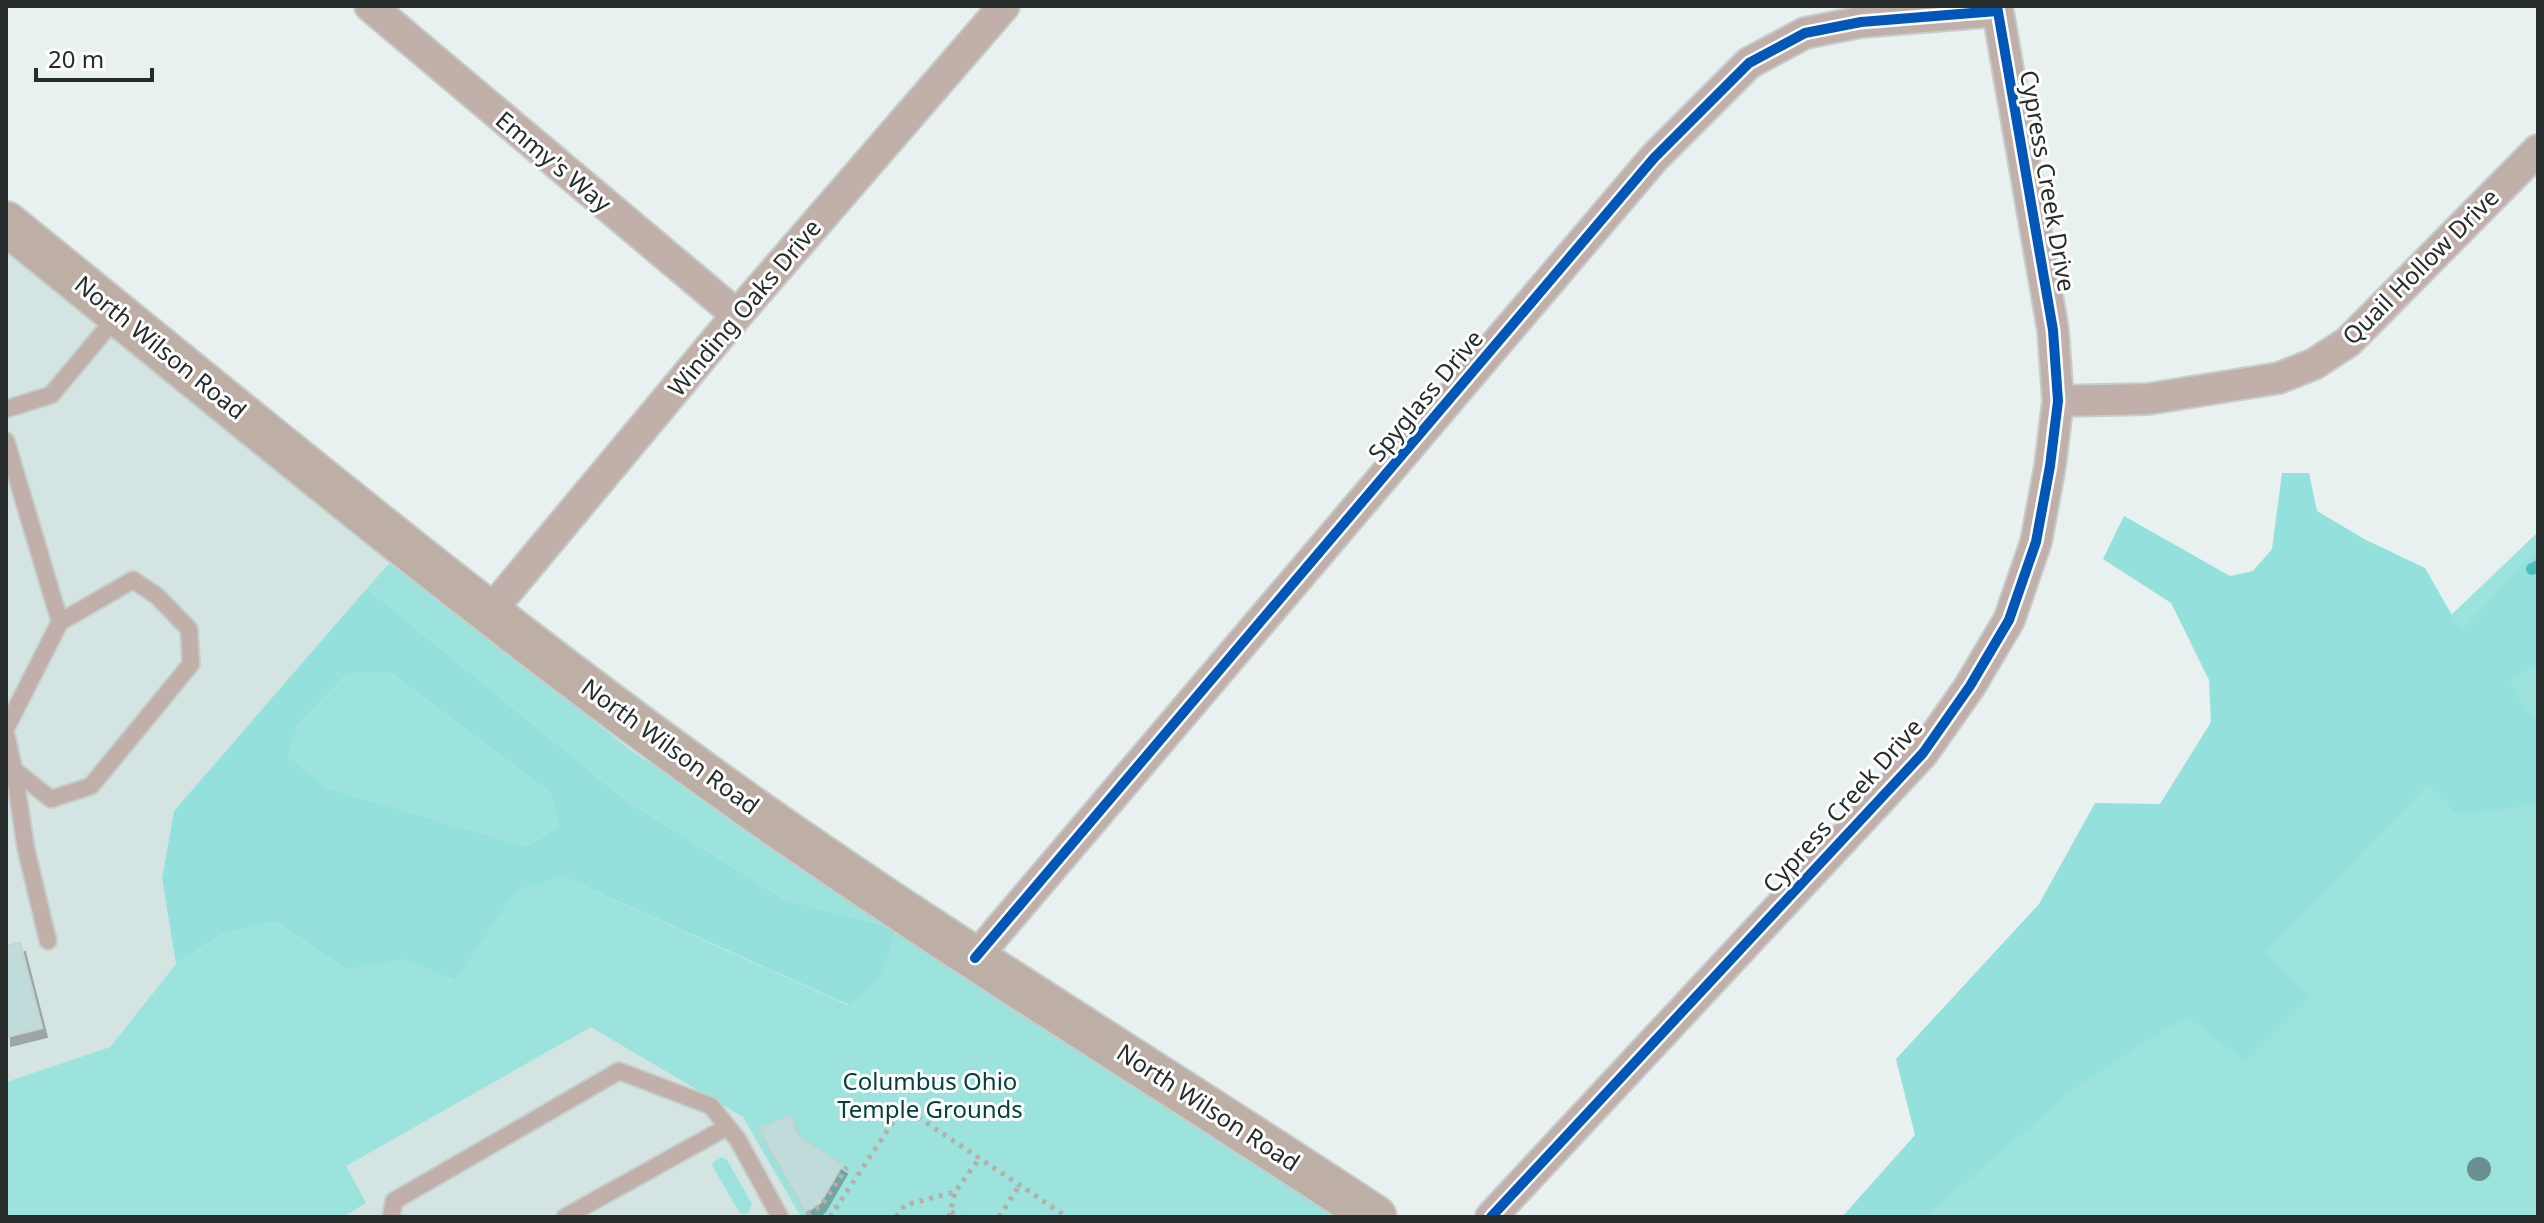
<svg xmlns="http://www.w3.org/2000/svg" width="2544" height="1223" font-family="'Noto Sans',sans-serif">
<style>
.built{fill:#d3e4e2}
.green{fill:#9ce3de}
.forest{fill:#93e0dc;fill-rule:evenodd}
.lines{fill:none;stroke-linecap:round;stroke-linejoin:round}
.stream{stroke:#49c0bc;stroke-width:12}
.building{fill:#bfdcdb;stroke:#cad1d1;stroke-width:2;filter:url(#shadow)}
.lane-casing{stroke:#c6cdcc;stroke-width:20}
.street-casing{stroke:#c6cdcc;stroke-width:34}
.secondary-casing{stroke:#c6cdcc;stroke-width:46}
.path{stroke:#b5aea9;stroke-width:5;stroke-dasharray:4 6;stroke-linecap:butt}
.lane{stroke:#c0b0a9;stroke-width:16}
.street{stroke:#c0b0a9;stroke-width:30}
.secondary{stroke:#beafa6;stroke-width:42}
.cycleway-casing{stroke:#fff;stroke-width:15}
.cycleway{stroke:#0057b8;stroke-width:10}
.tree{fill:#6a908f}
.labels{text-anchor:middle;stroke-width:6;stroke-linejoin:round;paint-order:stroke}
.street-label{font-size:24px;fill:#252c2b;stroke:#fff}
.park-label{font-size:24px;fill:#02413f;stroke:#fff}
</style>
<defs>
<filter id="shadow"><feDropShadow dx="5" dy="9" stdDeviation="0" flood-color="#0004"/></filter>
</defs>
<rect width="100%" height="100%" fill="#e8f1f0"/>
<g class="built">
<path d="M6,219L409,539L174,811L162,878L176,964L110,1047L6,1082Z"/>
<path d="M517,889L1337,1217H291Z"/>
</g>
<g class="green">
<path d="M2538,532V1217H1874L2087,963Z"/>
<path d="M389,563L635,753L896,928L1337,1217H801L743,1117L591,1027L346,1166L366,1203L343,1217H6V1082L110,1047L176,964L221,935L276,922L347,970L406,958L453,981L517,889L564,877L848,1005L896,928L784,899L627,801L367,588Z"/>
<path d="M348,673H391L550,793L558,827L526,846L327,788L289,756L298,725Z"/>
<path d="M722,1157L727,1160L752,1204L749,1213L742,1214L738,1210L714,1169L712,1163Z"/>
</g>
<g class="forest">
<path d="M2282,473H2309L2317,511L2366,540L2425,568L2461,631L2538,547V663L2510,681L2526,711L2538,719V805L2457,814L2429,785L2265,952L2310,997L2246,1062L2187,1016L2083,1082L1925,1217H1842L1915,1135L1896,1059L2039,904L2095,803L2160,804L2211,722L2209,680L2171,603L2103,559L2124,516L2230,576L2253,571L2272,549Z"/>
<path d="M367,588L627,801L784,899L896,928L882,976L849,1005L564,877L517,890L454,981L406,959L347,970L276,922L221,935L176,964L162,878L174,811ZM348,673H391L550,793L558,827L526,846L327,788L289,756L298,725Z"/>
</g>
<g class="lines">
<path class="stream" d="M2532,569L2538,566"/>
</g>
<g class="building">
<path d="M20,943L42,1028L6,1037V946Z"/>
<path d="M789,1116L800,1137L842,1165L820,1203L806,1212L759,1129Z"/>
</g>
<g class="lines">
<g class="lane-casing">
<g id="lane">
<path d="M6,409L51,395L117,316"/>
<path d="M6,441L60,622"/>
<path d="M6,728L60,622L133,580L157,596L189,629L191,664L91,786L51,799L14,770L6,734"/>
<path d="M14,770L26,849L48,941"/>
<path d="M391,1217L394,1201L619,1071L711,1106L738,1140L780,1217"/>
<path d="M565,1217L727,1127"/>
</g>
</g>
<g class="street-casing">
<g id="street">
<path d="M370,6L737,315"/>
<path d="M2058,401L2148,399L2279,378L2314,364L2348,342L2538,150"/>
<path d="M489,613L737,315L1004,6"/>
<path d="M975,958L1654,158L1749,63L1805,33L1861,22L1997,11"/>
<path d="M1491,1217L1923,753L1970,686L2009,620L2036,542L2050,466L2058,401L2053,330L1997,6"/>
</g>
</g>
<g class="secondary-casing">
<path id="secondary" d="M6,223C250,421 492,624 749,806C953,950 1167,1079 1375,1217"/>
</g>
<g class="path">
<path d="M951,1212L961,1217"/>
<path d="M807,1214L821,1206L847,1167"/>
<path d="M830,1217L903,1107L1067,1217"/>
<path d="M896,1217L905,1205L955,1192L978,1160"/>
<path d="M949,1217L955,1192"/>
<path d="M999,1217L1019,1186"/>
</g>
<use href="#lane" class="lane"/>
<use href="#street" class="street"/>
<use href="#secondary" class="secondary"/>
<g class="cycleway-casing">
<g id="cycleway">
<path d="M975,958L1654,158L1749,63L1805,33L1861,22L1997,11"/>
<path d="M1491,1217L1923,753L1970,686L2009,620L2036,542L2050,466L2058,401L2053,330L1997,6"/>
</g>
</g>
<use href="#cycleway" class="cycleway"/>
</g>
<circle class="tree" cx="2479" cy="1169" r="12"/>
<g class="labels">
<g class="street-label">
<text transform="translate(553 162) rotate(40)" y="8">Emmy's Way</text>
<text transform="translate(2047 181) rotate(80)" y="8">Cypress Creek Drive</text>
<text transform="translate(2421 267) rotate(-45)" y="8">Quail Hollow Drive</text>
<text transform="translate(745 308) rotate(-50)" y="8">Winding Oaks Drive</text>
<text transform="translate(160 348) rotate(39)" y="8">North Wilson Road</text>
<text transform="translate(1426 396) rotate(-50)" y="8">Spyglass Drive</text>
<text transform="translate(670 747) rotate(36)" y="8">North Wilson Road</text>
<text transform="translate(1843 806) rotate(-48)" y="8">Cypress Creek Drive</text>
<text transform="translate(1208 1108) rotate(33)" y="8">North Wilson Road</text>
</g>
<g class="park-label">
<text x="930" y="1090">Columbus Ohio<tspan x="930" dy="28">Temple Grounds</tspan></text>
</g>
</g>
<rect width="2544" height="1223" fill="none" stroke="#252c2b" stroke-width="16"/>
<path d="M36 68v12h116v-12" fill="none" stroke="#252c2b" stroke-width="4"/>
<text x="48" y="68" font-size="24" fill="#252c2b" stroke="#ffffff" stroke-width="6" paint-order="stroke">20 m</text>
</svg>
